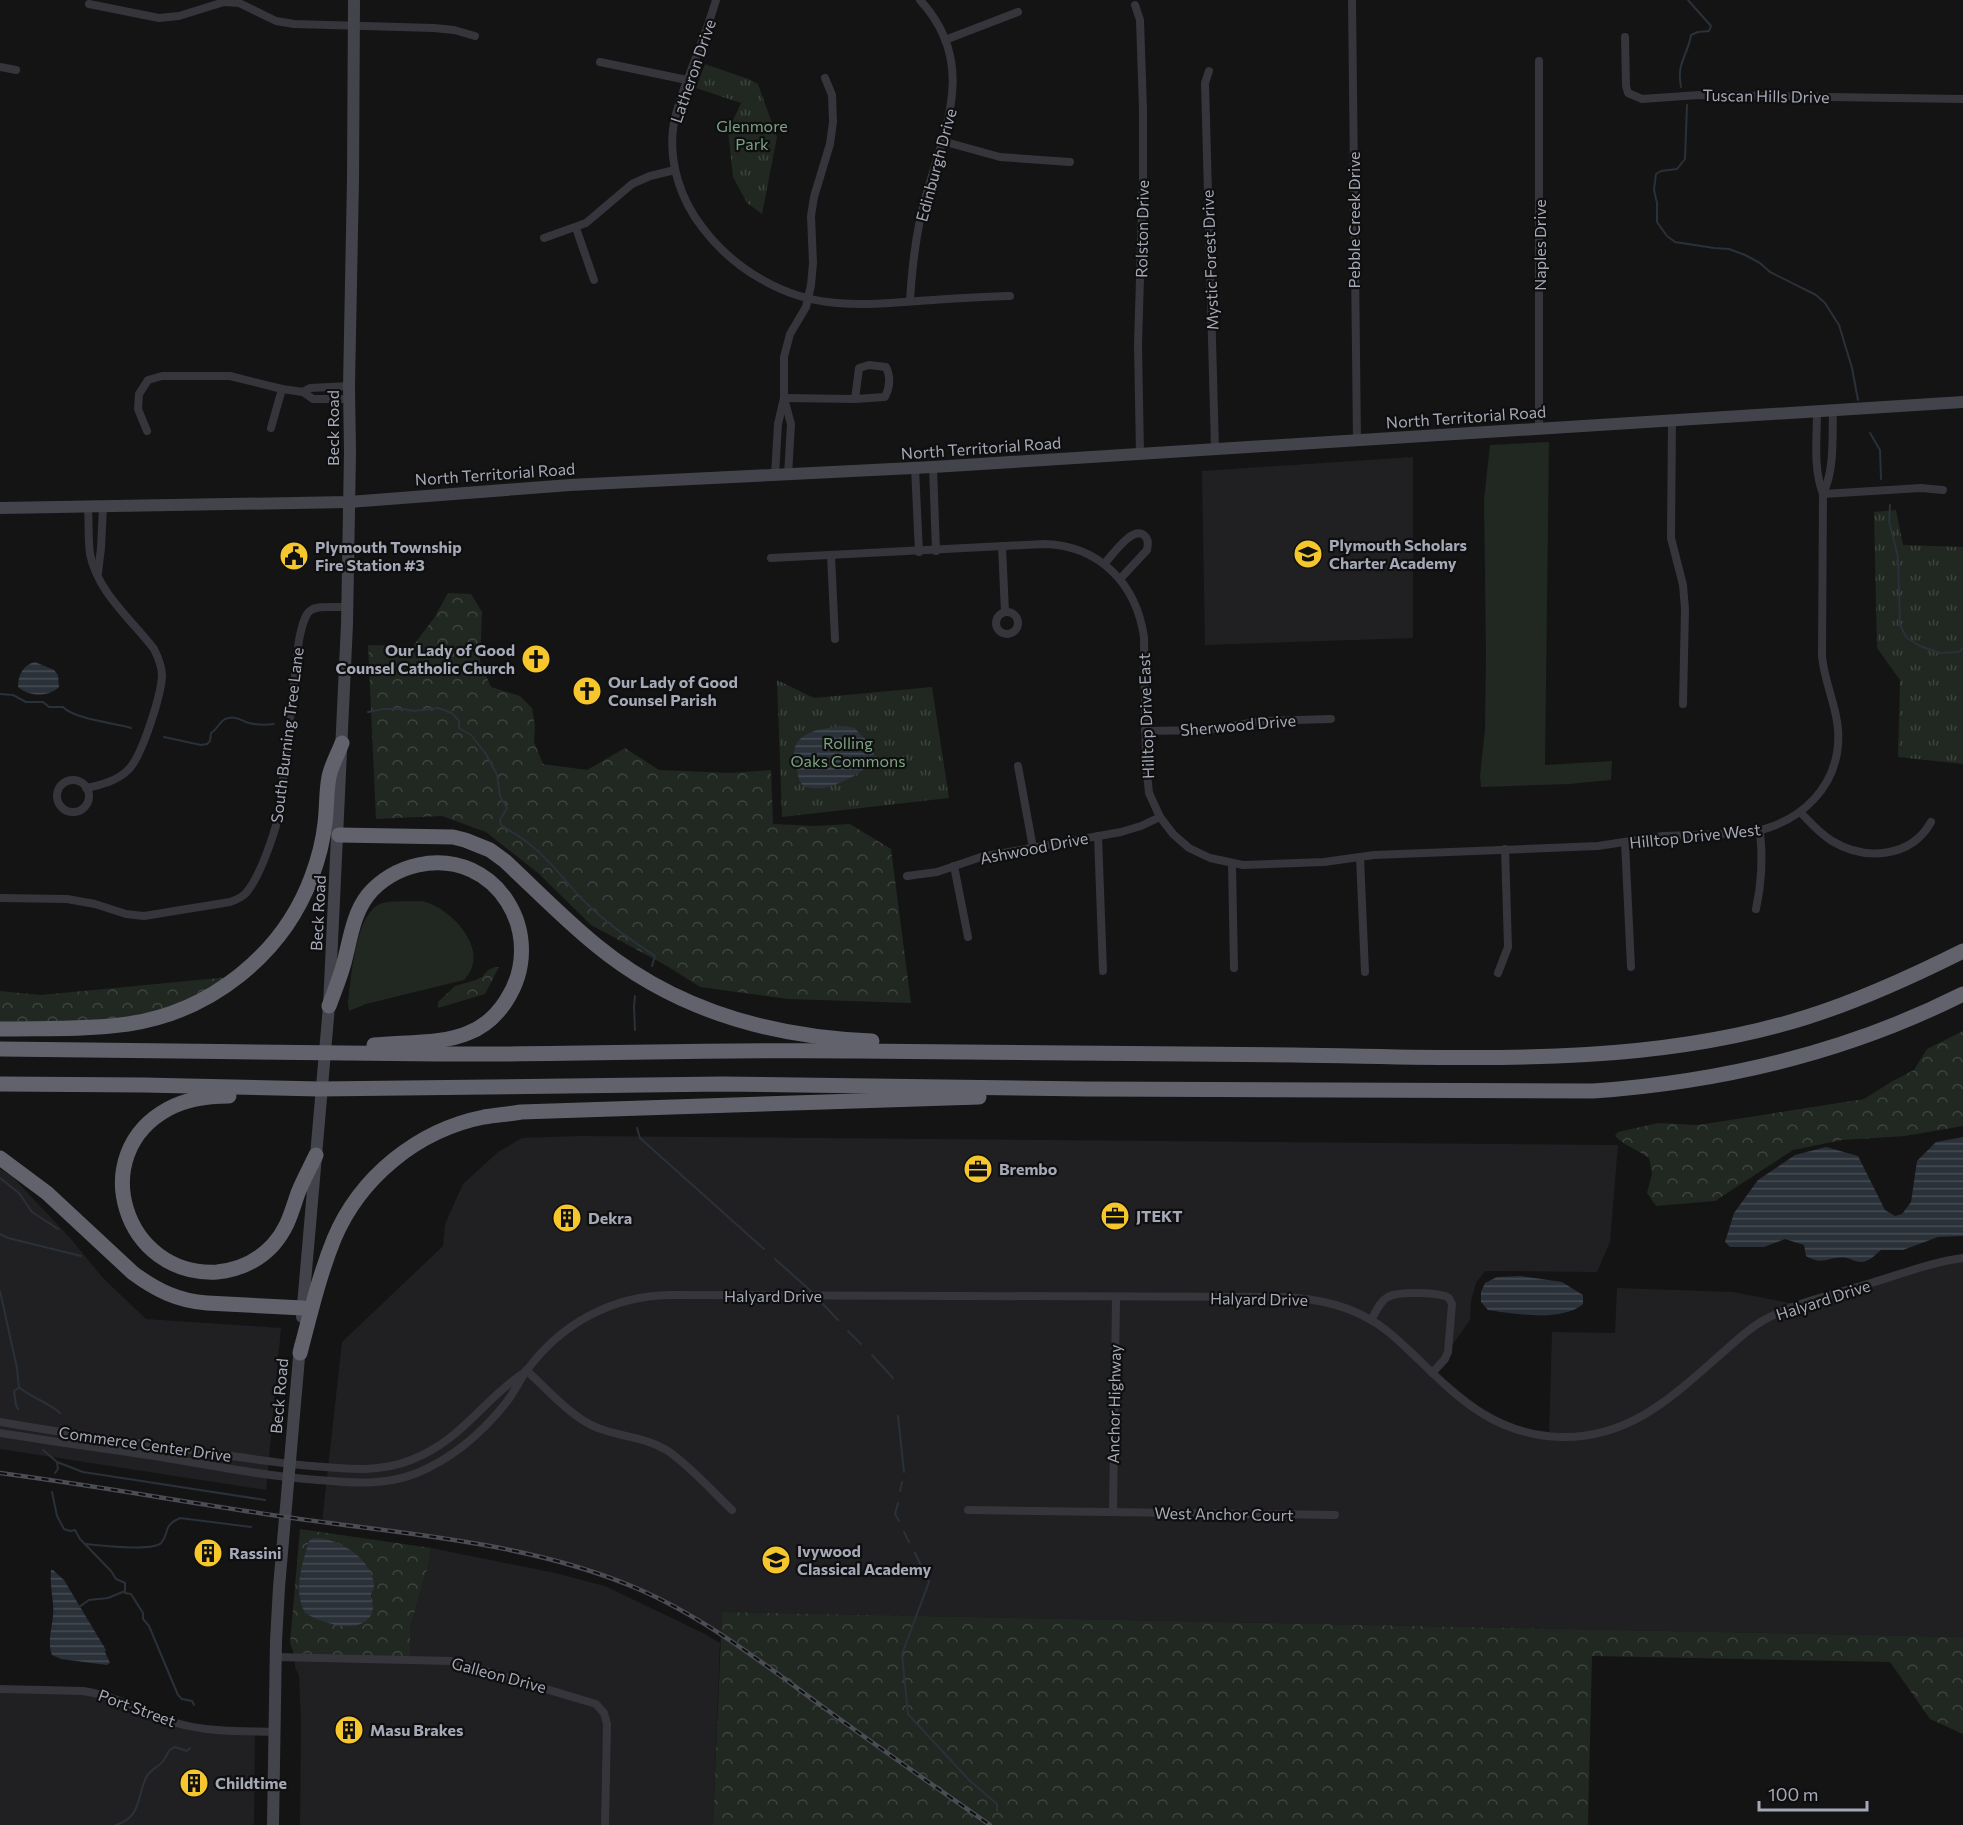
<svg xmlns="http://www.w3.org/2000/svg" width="1963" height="1825" font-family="Commissioner,sans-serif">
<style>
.built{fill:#202022}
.grass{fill:#202821}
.forest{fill:url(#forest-crowns);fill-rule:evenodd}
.park{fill:url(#park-tufts)}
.water{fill:url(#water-rules)}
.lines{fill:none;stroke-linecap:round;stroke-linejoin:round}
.stream{stroke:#2a3139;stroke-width:2}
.minor{stroke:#35353b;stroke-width:8}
.secondary{stroke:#43444b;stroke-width:12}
.motorway{stroke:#61626c;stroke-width:15}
.rail-casing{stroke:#4c4d54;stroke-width:4.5}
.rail{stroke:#0f0f10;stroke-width:2;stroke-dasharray:7;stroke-linecap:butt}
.labels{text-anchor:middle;stroke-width:4.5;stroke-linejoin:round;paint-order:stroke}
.street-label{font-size:16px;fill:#a5a8b6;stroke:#0f0f10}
.park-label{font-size:16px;fill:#7ca282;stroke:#0f0f10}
.poi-label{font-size:16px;font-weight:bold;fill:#a5a8b6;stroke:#0f0f10;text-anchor:start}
</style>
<defs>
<pattern id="forest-crowns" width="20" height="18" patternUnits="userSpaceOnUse" patternTransform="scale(1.5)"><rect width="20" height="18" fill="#202821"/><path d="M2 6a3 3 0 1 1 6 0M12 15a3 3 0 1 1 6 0" fill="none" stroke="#3d443f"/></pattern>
<pattern id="park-tufts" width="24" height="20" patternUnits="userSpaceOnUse" patternTransform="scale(1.5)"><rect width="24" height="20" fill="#202821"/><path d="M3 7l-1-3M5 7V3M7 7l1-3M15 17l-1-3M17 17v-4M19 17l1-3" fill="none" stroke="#3d443f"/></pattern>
<pattern id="water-rules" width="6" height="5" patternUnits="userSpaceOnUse" patternTransform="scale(1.5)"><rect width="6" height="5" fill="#2a3139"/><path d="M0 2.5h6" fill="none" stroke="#464c53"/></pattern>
</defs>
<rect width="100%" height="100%" fill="#141415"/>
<g class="built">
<path d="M1413,457V638L1205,645L1202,471Z"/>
<path d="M578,1136L1618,1145L1610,1242L1597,1272L1485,1271L1476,1283L1471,1301L1470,1320L1433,1372L1487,1417L1549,1435L1552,1332L1615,1333L1617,1288L1733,1292L1800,1305L1963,1258V1637L722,1612L721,1635L683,1612L638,1589L585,1569L523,1553L405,1532L322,1522L342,1342L443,1246L445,1224L463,1184L498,1152L522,1138Z"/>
<path d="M0,1169L12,1176L71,1239L103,1278L146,1319L281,1328L266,1490L0,1449Z"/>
<path d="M431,1548L555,1573L605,1586L703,1633L720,1643L713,1825H300L301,1724L299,1675L295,1668V1657L410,1659V1628L428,1566Z"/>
<path d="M0,1689L83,1691L177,1723L255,1731L254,1823L252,1825H0Z"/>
</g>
<g class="grass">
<path d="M1549,442L1545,765L1612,761L1611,780L1569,784L1481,787L1480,776L1485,728L1486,653L1484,500L1490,445Z"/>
<path d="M422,901C451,907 493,952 464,980L366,1004L349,1011L348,1003C351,980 355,914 380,904C389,900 411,902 422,901Z"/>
</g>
<g class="forest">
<path d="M448,593L471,594L482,612L480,662L491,687L520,696L532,708L535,726L534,742L543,764L587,770L625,748L659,770L731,773L771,770L773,824L815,826L850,824L891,849L911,1003L788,999L700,987L667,966L591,925L538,873L486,832L442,816L376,819L368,645L413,646L434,618Z"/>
<path d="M495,967H499L485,994L438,1008V1002L455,986L476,980L482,977L488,970Z"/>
<path d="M240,976L130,1024H0V991L41,995Z"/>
<path d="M1963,1031V1126L1905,1136L1842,1140L1793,1150L1715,1201L1656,1206L1647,1193L1652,1174L1649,1158C1638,1150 1625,1146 1615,1136L1618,1132L1658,1123L1698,1125L1864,1099L1891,1082L1914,1070L1927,1049Z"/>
<path d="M300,1529L431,1548L428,1566L410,1628V1659L295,1657L290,1643ZM309,1541L374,1586L371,1597L300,1577Z"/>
<path d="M722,1612L1963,1637V1734L1930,1719L1890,1662L1592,1656L1588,1825H713Z"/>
</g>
<g class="park">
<path d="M705,64L751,80L758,84L777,137L762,214L747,203L733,177L728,131L741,103L696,88Z"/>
<path d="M1896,510L1903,545L1963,547V764L1898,757L1900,680L1877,648L1874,512Z"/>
<path d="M777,680L814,698L932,687L949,798L782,817Z"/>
</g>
<g class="water">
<path d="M35,662L54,670L58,675L59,687C49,697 29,697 18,687C18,675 23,665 35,662Z"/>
<path d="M845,726L855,728C860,735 870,742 873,750C879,768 838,785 824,788C818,789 812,788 805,787C797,781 799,775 796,767C785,732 820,728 845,726Z"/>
<path d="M1963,1137V1236L1938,1237L1903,1250H1881C1875,1255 1869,1262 1861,1262C1856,1262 1851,1259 1847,1258C1829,1255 1825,1267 1806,1256L1804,1245L1785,1239L1764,1247H1730L1725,1242L1734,1213L1758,1180L1795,1155L1826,1147L1858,1156L1885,1210L1895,1216L1902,1214L1911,1202L1917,1161L1936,1142Z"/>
<path d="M1521,1276L1562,1282L1583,1295V1304C1563,1322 1513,1314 1488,1310L1481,1302V1292L1485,1283L1497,1277Z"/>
<path d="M313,1538C338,1537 373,1559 374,1586C374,1589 372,1592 371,1595C370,1601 375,1606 372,1613C361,1637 321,1623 305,1613C293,1590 302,1565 309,1541Z"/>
<path d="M51,1570H53L64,1580L106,1650L105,1652L110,1663L107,1665L61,1659L52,1655C46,1638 55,1622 53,1604C52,1592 50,1582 51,1570Z"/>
</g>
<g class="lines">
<g class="stream">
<path d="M1681,87C1676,63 1688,55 1691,35L1698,32L1709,31L1711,26L1688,0"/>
<path d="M1687,105L1685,159L1677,169L1661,171L1656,174L1654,190L1657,203V222L1667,236L1675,242L1714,248L1729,249L1745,255L1760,263L1770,272L1816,295L1825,303L1839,325L1852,368L1858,400"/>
<path d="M1870,433L1880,450L1881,479"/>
<path d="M1890,505L1889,521L1898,557L1900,625L1907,638L1918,645L1939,653L1959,652L1963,648"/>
<path d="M0,694L13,695L26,702H43L49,707H63C74,719 115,723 131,728"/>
<path d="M368,712L383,709H404L414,711L438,708L452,713L459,721V728L471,735L486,754L497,775L500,796L507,808L500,820L501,825C510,831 520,836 528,843C550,859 566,883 585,902C606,923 630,939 655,956L652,966"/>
<path d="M164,737L201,745L207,744L210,741L211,733C218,729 218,723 225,719C236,715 239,720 249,723C255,725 267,725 274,724"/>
<path d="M635,1030L634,1007L635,996"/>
<path d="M637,1128L640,1138L764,1249"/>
<path d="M0,1178L19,1193L32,1212L58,1229"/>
<path d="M0,1234L8,1238L81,1256"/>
<path d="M775,1259L812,1292"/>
<path d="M0,1291L17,1368L19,1388"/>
<path d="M821,1302L838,1320"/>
<path d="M848,1331L861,1344"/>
<path d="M872,1355L893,1378"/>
<path d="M20,1388C32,1398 48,1402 60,1413"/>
<path d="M18,1409L16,1405L14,1391L19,1388"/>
<path d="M898,1416L904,1472"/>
<path d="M43,1450L57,1462L83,1472L265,1500"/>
<path d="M55,1473L58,1469L57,1462"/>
<path d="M900,1491L902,1482"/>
<path d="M52,1492L57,1516L64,1529L70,1531L75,1530L80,1539L111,1571L116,1579L125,1583V1591"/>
<path d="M898,1503L895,1514L899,1521"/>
<path d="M904,1532L909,1542"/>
<path d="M85,1544C98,1545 152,1552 161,1543C170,1533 162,1526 180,1518L251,1527"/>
<path d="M915,1553L929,1582L902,1654L908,1714L969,1780L997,1804V1811"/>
<path d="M125,1591V1593L131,1594L143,1613V1619L149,1626L178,1695L182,1699L192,1701L194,1705"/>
<path d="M79,1607L89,1600L108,1598L125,1591"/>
<path d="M116,1825C143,1816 136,1796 147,1776C151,1769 159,1767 164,1760C168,1754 168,1749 175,1747L187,1751L190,1748"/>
</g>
<g class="minor">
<path d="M716,0C708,28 697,54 687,81C681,97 675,113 673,129C669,164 681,200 702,227C734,270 785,299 837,303C869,306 901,302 933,300C959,298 985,297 1010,296"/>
<path d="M1352,0L1357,441"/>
<path d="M89,4L159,18L179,16L224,2L239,3L276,21L294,24L434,28L454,30L475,36"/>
<path d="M1135,5L1140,20L1143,109V179L1138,345L1140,454"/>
<path d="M1625,37L1626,86L1628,93L1642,99L1699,95L1963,99"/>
<path d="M945,40L1018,12"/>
<path d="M1539,61V429"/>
<path d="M600,62L687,80"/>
<path d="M0,67L16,70"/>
<path d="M1209,71L1205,83L1215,449"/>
<path d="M942,141L1000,157L1070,162"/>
<path d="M576,228L594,280"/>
<path d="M544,238L586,223L632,184L650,176L675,170"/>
<path d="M910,301C912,267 916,230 926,196C945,127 978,63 920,0"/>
<path d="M303,392L310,388L349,386"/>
<path d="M784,398L855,399L885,397C890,387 891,377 886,367L869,365L859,368L855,399"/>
<path d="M1672,420L1671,538L1683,585L1685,609L1683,704"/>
<path d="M271,428L282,389"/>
<path d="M147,431L138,409L139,394L148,380L162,376H230L282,389L303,392L313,399H349"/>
<path d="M933,467L936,551"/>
<path d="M915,468L919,552"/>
<path d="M775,475L778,424L784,398"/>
<path d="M788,475L791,424L784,398V357L790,334L806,307L811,285L813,263L811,216L814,197L830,144L833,122L832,95L825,78"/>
<path d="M1823,494L1921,488L1943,490"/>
<path d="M1823,494C1835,468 1832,438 1833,410"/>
<path d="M1002,546L1005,612"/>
<path d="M831,555L835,639"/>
<path d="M771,558L1043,544C1099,545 1136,583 1144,637L1146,763L1149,793L1160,817L1173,834L1189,848L1210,858L1243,865L1324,862L1374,855L1598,846L1663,836L1746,833C1800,825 1842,786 1838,729C1836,704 1824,681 1822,656L1823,494C1813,468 1817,439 1817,411"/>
<path d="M1104,564C1112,556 1133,524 1145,536C1149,540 1148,545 1147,550L1120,579"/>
<path d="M98,573L101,548L103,507"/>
<circle cx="1007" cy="623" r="11"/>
<path d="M1145,731L1208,730L1262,721L1331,719"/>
<path d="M1018,766L1033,848"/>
<circle cx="73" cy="796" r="16"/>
<path d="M86,788C101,785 117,781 128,770C142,757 161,695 162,676C162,666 158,657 154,649C131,619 98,593 90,554C88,539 89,523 88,508"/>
<path d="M1800,812C1810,822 1819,833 1832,841C1865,861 1911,858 1931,822"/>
<path d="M1098,836L1103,971"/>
<path d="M1625,842L1631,967"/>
<path d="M1360,857L1365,972"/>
<path d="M1232,863L1234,968"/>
<path d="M954,866L968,937"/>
<path d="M907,876L937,872L981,857L1121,832L1141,826L1160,817"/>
<path d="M0,898L67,899L95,904L126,914L144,916L230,902C236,900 242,897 246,893C260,877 274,835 279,814L299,640C307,601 311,608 347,607"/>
<path d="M1756,909C1762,882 1763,858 1760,831"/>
<path d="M1498,973L1508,947L1505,849"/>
<path d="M1371,1320C1376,1312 1380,1301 1388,1297C1398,1291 1440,1292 1449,1298L1452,1304L1448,1352L1445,1359L1432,1373"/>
<path d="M526,1370C547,1389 572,1418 598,1428C621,1437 646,1437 668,1451C691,1467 712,1491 732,1510"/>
<path d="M0,1422C68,1434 135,1443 203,1452C240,1457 276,1463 312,1466C346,1469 379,1473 411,1460C462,1440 480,1403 522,1374"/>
<path d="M0,1433C54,1442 108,1449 161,1457C214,1466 265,1476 318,1480C352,1483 385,1486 417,1473C453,1458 481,1434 505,1404C514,1393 519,1381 527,1370C562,1323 612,1296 670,1295L1287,1297C1315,1299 1344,1304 1369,1319C1388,1329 1403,1345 1418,1359C1461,1401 1497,1435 1561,1437C1631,1438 1673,1396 1721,1354C1735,1342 1748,1329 1764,1320C1796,1302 1836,1294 1871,1283C1901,1274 1932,1262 1963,1258"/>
<path d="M968,1510L1335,1515"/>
<path d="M1113,1512L1116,1297"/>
<path d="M276,1657L452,1661L596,1704L604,1713L607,1724L605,1825"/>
<path d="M0,1689L83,1691C117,1696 144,1713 176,1723C208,1732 241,1731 274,1732"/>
</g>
<g class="secondary">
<path d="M0,508L349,502L570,485L933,467L1963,402"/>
<path d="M302,1317L329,1006L347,624L350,453L349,386L353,180L354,0"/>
<path d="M273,1825L276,1641L279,1587L300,1346"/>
</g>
<g class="motorway">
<path d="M339,835L453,837L465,840L490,850L505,861C535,889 564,919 596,945C676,1011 771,1037 872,1041"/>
<path d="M329,1006C334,992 340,978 344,963C350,940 353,914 368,895C380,880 399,869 418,865C497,848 549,936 506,1001C497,1015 484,1027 468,1033C444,1044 401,1042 374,1045"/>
<path d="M0,1029C42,1028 86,1030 128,1024C210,1012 283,955 312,876C318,860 323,841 325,823C327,808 326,792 329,777C331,766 338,754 342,743"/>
<path d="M0,1049C146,1050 292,1053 438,1054C577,1055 716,1049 856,1051C1002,1053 1148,1054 1294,1055C1464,1057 1642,1069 1807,1017C1861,1000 1913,976 1963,951"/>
<path d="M0,1084L144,1085L319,1089L722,1084L1087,1089L1593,1091C1720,1082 1848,1052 1963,994"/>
<path d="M229,1096C209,1096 186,1099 168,1109C85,1154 124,1277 217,1272C238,1270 258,1261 273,1245C288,1228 291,1213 298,1193C303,1180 310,1168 316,1155"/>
<path d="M0,1158L47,1193L133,1273C156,1290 178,1301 207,1303L303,1308"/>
<path d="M300,1353C310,1315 319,1276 334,1239C360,1177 418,1130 484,1117C496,1115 509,1114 521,1112L979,1097"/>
</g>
<g class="rail-casing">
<path id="rail" d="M0,1473C98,1486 195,1504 293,1518C409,1535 528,1542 636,1588C704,1617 764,1664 823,1707C878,1747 934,1786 990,1825"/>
</g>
<use href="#rail" class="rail"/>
</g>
<defs>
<g id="school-disc" transform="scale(1.5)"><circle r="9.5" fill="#f5c72c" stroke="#0f0f10"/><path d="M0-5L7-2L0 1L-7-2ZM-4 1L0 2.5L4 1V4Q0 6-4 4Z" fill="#111"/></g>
<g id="civic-disc" transform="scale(1.5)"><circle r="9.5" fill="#f5c72c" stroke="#0f0f10"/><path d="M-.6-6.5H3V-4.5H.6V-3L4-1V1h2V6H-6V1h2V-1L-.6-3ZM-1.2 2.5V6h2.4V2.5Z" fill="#111"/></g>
<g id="church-disc" transform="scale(1.5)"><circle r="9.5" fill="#f5c72c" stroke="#0f0f10"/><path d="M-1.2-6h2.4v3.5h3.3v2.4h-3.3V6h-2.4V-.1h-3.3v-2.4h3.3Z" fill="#111"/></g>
<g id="office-disc" transform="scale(1.5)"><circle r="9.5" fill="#f5c72c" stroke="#0f0f10"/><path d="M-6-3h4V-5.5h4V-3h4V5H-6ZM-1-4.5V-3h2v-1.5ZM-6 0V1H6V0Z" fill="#111"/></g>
<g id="building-disc" transform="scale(1.5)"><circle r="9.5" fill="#f5c72c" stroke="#0f0f10"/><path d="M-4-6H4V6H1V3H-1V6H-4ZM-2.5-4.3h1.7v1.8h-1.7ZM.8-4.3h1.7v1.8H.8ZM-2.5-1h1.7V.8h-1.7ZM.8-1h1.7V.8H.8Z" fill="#111"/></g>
</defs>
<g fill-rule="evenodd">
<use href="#school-disc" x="1308" y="554"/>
<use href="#civic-disc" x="294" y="556"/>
<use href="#church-disc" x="536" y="659"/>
<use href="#church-disc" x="587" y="691"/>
<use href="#office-disc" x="978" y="1169"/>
<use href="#office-disc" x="1115" y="1216"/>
<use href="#building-disc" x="567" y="1218"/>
<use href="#building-disc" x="208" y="1553"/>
<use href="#school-disc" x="776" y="1560"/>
<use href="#building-disc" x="349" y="1730"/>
<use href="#building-disc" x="194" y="1783"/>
</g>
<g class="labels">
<g class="street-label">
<text transform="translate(693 71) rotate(-71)" y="6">Latheron Drive</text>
<text transform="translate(1766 96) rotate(1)" y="6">Tuscan Hills Drive</text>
<text transform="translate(936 165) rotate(-75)" y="6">Edinburgh Drive</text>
<text transform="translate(1354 220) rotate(-90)" y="6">Pebble Creek Drive</text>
<text transform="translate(1142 229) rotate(-89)" y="6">Rolston Drive</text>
<text transform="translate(1540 245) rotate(-90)" y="6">Naples Drive</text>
<text transform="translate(1210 260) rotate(-92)" y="6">Mystic Forest Drive</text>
<text transform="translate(1466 417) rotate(-4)" y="6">North Territorial Road</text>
<text transform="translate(333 428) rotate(-90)" y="6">Beck Road</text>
<text transform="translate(981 448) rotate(-4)" y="6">North Territorial Road</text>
<text transform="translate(495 474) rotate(-4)" y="6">North Territorial Road</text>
<text transform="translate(1146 716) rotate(-92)" y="6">Hilltop Drive East</text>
<text transform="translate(1238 725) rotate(-5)" y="6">Sherwood Drive</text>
<text transform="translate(287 735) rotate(-83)" y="6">South Burning Tree Lane</text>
<text transform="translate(1695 836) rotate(-6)" y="6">Hilltop Drive West</text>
<text transform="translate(1034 848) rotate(-11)" y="6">Ashwood Drive</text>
<text transform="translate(318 913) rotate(-87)" y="6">Beck Road</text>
<text x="773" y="1302">Halyard Drive</text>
<text transform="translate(1259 1299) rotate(1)" y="6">Halyard Drive</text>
<text transform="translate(1823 1300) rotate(-18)" y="6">Halyard Drive</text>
<text transform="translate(279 1396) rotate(-85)" y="6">Beck Road</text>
<text transform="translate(1114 1404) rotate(-89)" y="6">Anchor Highway</text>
<text transform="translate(145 1444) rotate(8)" y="6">Commerce Center Drive</text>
<text transform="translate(1224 1514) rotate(1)" y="6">West Anchor Court</text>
<text transform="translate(499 1675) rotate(15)" y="6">Galleon Drive</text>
<text transform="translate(137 1708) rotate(20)" y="6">Port Street</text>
</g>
<g class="park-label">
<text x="752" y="132">Glenmore<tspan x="752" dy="18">Park</tspan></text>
<text x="848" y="749">Rolling<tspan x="848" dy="18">Oaks Commons</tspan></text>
</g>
<g class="poi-label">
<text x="1329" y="551">Plymouth Scholars<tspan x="1329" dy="18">Charter Academy</tspan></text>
<text x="315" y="553">Plymouth Township<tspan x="315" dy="18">Fire Station #3</tspan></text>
<text x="515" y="656" text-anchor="end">Our Lady of Good<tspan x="515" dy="18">Counsel Catholic Church</tspan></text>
<text x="608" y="688">Our Lady of Good<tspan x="608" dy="18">Counsel Parish</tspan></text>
<text x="999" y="1175">Brembo</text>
<text x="1136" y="1222">JTEKT</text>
<text x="588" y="1224">Dekra</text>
<text x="797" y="1557">Ivywood<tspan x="797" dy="18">Classical Academy</tspan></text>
<text x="229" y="1559">Rassini</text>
<text x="370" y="1736">Masu Brakes</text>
<text x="215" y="1789">Childtime</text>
</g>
</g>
<path d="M1759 1801v9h108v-9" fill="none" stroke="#a5a8b6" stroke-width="3"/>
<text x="1768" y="1801" font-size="18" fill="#a5a8b6" stroke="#0f0f10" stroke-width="4.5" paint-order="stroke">100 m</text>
</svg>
